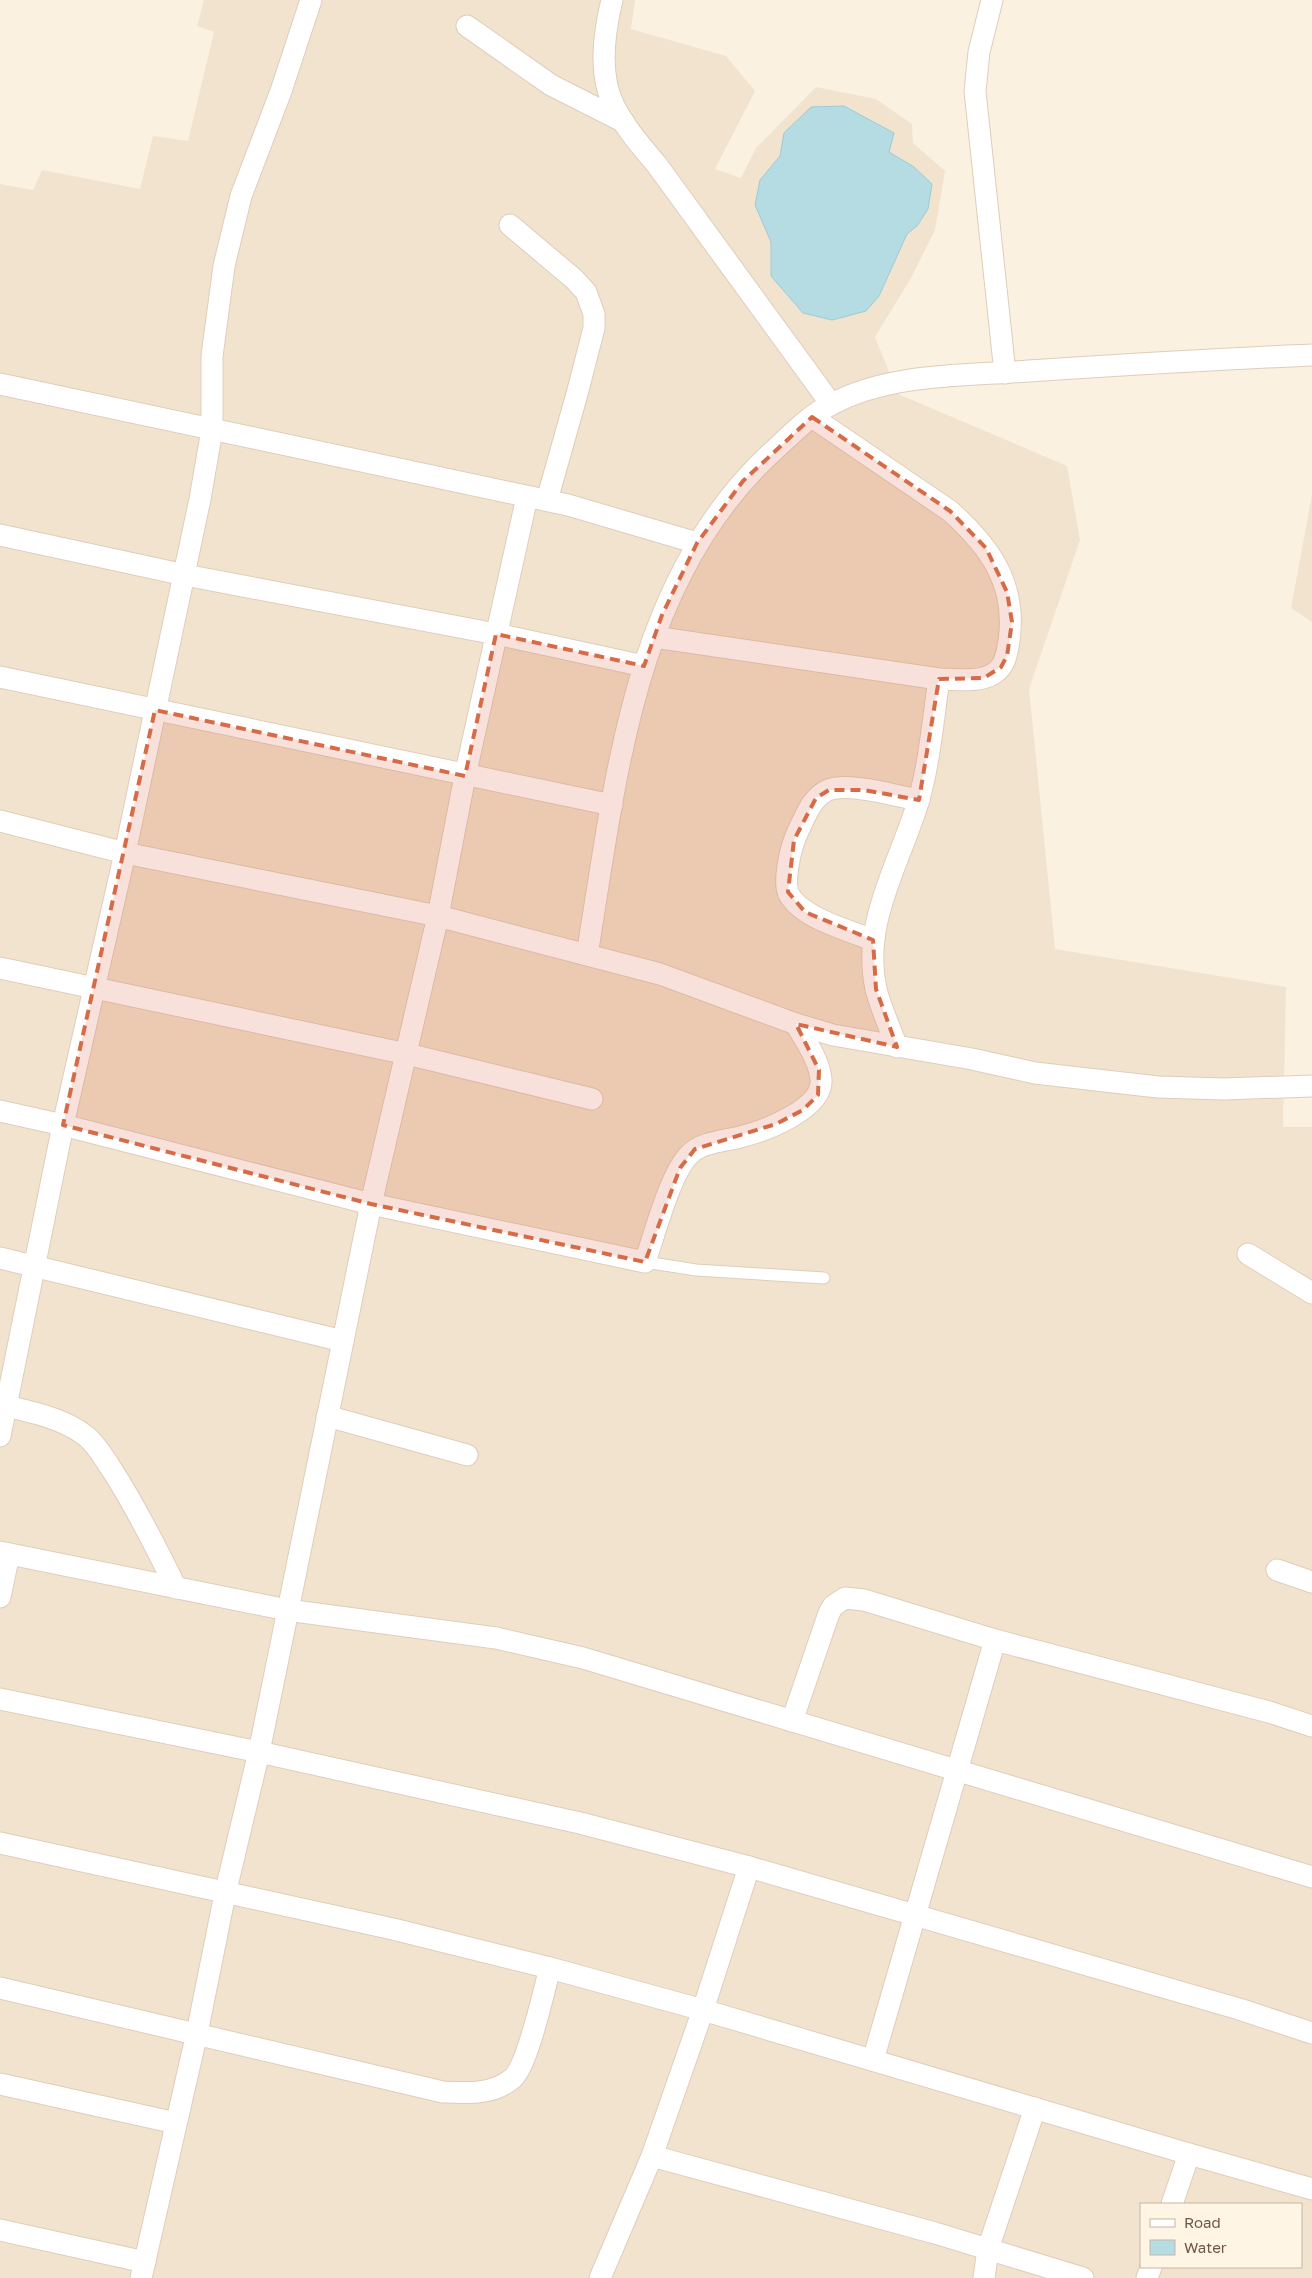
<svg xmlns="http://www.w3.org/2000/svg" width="1312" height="2278" viewBox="0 0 1312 2278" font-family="'Golos Text',sans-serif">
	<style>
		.residential { fill: #f2e3ce; fill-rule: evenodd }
		.water { fill: #b5dce3; stroke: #9ccbd5 }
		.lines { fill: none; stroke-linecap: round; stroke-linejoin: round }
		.lane-casing { stroke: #dfcdbc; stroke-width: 13 }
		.street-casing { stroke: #dfcdbc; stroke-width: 23 }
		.lane { stroke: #fff; stroke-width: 11 }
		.street { stroke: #fff; stroke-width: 21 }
		.marked { fill: #d76b47; fill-opacity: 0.2; stroke: #d76b47; stroke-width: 4; stroke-dasharray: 10 6; stroke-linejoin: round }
	</style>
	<rect width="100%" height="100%" fill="#fbf1e0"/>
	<g class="residential">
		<path d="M204,0H635L631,29L726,56L755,91L715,169L741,178L756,148L816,87L876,99L912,124L913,143L945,171L935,230L911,278L875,337L898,394L1067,466L1080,540L1029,689L1055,949L1286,987L1283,1127H1312V2278H0V184L33,190L42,170L140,189L153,136L188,141L214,32L197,26ZM1141,2204H1301V2267H1141Z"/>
		<polygon points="1312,495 1312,622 1291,608"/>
	</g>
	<polygon class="water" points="844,106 894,133 889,152 914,167 932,184 928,209 917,226 907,234 879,296 866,311 832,320 803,313 771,276 771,242 755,205 760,180 780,156 784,133 811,107"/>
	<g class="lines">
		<g class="lane-casing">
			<polyline id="lane" points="645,1262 696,1270 824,1278"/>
		</g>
		<g class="street-casing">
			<g id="street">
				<path d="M612,0C604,33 598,74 614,106C625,128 642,147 657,165L831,404"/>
				<polyline points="992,0 979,52 975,91 1005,373"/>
				<polyline points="467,26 551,85 624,122"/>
				<polyline points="510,225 574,279 586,292 594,314 594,328 577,394 547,500"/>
				<polyline points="0,384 568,505 697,543"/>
				<polyline points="0,535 185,575 496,634 644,666"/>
				<path d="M654,637L939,679C956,679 978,683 993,674C1005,667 1007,654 1009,641C1017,584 990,547 950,511L812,417"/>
				<polyline points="0,677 612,805"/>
				<polyline points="0,821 125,853 438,916 660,974 796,1024 833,1035 972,1059 1035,1073 1158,1087 1224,1089 1312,1086"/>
				<path d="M873,940C850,931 798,917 788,892C785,884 787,874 788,866C790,853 793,841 799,829C806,815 812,797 828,790C849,782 896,796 919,800"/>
				<path d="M587,955C616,779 633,581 771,453C790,436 809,415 832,404C890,373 964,376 1028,371C1123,365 1217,359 1312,355"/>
				<polyline points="0,968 407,1054 592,1099"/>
				<path d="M897,1047C890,1028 881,1009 876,989C861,922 901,861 919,799C930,760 933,719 939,679"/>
				<path d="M0,1111L63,1125L371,1204L645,1262C654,1236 671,1171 690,1154C702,1142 724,1141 740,1137C764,1131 824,1109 821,1079C819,1059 805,1041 796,1024"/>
				<polyline points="1248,1254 1312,1293"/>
				<polyline points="0,1258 343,1341"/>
				<path d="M0,1405C29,1411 63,1418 86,1436C97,1445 104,1458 112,1470C136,1507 156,1547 176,1588"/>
				<polyline points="327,1416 467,1455"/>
				<polyline points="0,1436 63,1125 125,853 200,499 212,430 212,356 224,266 241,196 281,91 311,0"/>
				<polyline points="0,1552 287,1610 496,1638 583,1658 1312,1877"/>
				<polyline points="1277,1570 1312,1582"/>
				<polyline points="0,1597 9,1554"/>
				<polyline points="0,1699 259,1752 580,1823 749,1867 1239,2009 1312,2033"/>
				<polyline points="792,1721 829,1613 833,1606 845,1598 864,1600 995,1640 1269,1712 1312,1726"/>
				<polyline points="0,1843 393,1929 550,1968 703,2010 1189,2154 1312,2189"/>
				<path d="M0,1988L443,2092C466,2093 494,2095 513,2078C528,2064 544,1990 550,1968"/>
				<polyline points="873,2060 995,1640"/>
				<polyline points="0,2084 176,2123"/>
				<polyline points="652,2156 935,2233 1083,2278"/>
				<polyline points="1172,2204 1189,2154"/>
				<polyline points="0,2230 145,2262"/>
				<polyline points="141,2278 197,2033 225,1894 259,1752 371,1204 438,916 465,776 527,497"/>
				<polyline points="600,2278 652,2156 703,2010 749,1867"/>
				<polyline points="984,2278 988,2249 1035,2108"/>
				<polyline points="1147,2278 1151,2267"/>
			</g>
		</g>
		<use href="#lane" class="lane"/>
		<use href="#street" class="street"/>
	</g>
	<path class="marked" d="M812,417L950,511L986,548L1007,592L1012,622L1007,656L1001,667L984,678L939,679L919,800L864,790H829L816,798L794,840L788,892L805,912L873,940L876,989L897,1047L796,1024L819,1070L818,1095L803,1110L776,1124L695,1149L680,1168L645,1262L371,1204L63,1125L155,710L465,776L496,634L644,666L662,615L697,543L743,481Z"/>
	<rect x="1140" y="2203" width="162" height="65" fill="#fff5e5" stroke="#c6b6a6"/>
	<rect x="1150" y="2219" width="25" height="8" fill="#ffffff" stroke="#c6b6a6"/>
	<text x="1184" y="2228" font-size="15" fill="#715748">Road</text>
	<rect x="1150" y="2240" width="25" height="15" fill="#b5dce3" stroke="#c6b6a6"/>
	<text x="1184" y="2253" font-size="15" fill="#715748">Water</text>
</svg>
